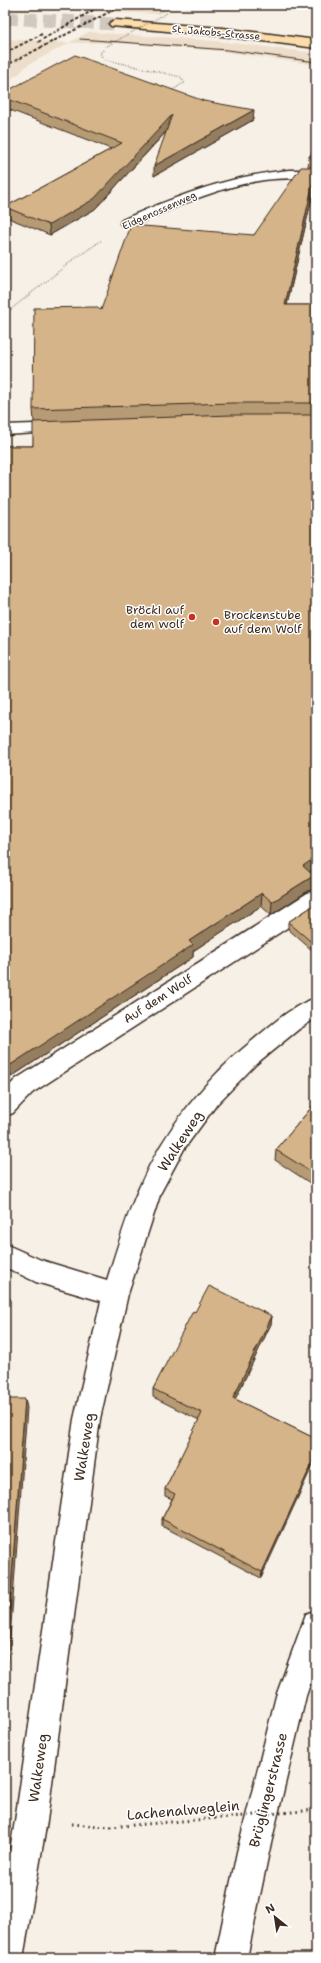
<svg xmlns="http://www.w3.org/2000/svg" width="321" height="1963" viewBox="0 0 321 1963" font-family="'Shantell Sans',sans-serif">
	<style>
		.built { fill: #ecdeca }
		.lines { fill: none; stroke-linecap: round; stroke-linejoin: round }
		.primary-tunnel { stroke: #d1c8bf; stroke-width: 13; stroke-dasharray: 13 6; stroke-linecap: butt }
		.street-casing { stroke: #3b2a1e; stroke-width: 3 }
		.secondary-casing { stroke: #3b2a1e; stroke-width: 3 }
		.primary-casing { stroke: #3b2a1e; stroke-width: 3 }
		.path-far1 { stroke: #3b2a1e; stroke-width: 1.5; stroke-dasharray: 0.5 2; stroke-linecap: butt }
		.path { stroke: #3b2a1e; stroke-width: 3; stroke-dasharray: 1.5 4; stroke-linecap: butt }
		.street { fill: #fff; fill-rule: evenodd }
		.secondary { fill: #fff; fill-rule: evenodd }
		.primary { fill: #fbddab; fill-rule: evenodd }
		.tram { stroke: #3b2a1e; stroke-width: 1 }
		.rail { stroke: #3b2a1e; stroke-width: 2; stroke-dasharray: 3.5 2; stroke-linecap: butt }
		.path-bridge-far1 { stroke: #3b2a1e; stroke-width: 1.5; stroke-dasharray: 0.5 2; stroke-linecap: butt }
		.path-bridge { stroke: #3b2a1e; stroke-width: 3; stroke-dasharray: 1.5 4; stroke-linecap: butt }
		.wall { fill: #b69b75; stroke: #3b2a1e }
		.shaded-wall { fill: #947e5f; stroke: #3b2a1e }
		.building { fill: #d4b488; stroke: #3b2a1e }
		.poi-dot { fill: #c8321e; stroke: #fff; stroke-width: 1.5 }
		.labels { text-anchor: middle; stroke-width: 3; stroke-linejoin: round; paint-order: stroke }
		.far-street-label { font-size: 10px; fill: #3b2a1e; stroke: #fff }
		.poi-label { font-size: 12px; fill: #3b2a1e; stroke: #fff; text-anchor: end }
		.street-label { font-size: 12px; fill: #3b2a1e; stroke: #fff }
		.near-street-label { font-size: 14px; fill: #3b2a1e; stroke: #fff }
	</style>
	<rect width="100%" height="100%" fill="#f6f0e7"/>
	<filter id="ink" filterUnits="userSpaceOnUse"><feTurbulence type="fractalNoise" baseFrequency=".025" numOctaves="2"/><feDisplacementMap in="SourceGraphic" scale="8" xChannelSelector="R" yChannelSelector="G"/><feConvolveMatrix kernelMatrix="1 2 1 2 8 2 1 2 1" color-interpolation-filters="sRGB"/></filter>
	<g filter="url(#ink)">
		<g class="built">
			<polygon points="5,5 177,5 159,14 5,7"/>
			<polygon points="89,32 216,41 316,53 316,65 219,51 119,43 69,43 26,66 20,73 5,83 5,39 69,43"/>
		</g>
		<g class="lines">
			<polyline class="primary-tunnel" points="5,18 115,24"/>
			<g class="street-casing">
				<g id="street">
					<path d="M289,170H316V178C299,178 281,178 264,180C218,187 175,207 132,226H122L120,223L122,220C177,196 229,176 289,170Z"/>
					<polygon points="63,423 69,425 71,428 69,431 5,435 5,425"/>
					<polygon points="316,890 316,909 32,1093 13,1113 5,1116 5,1090 16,1079 309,892"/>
					<path d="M316,998V1018L299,1029L256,1064L217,1104L184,1149L161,1192L128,1294L100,1419L47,1821L23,1958H5V1879L15,1821L74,1419L101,1301L36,1282L5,1267V1244L41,1260L107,1280C117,1249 126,1217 139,1188C164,1129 208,1076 258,1036C276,1021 294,1005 316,998Z"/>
				</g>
			</g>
			<g class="secondary-casing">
				<polygon id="secondary" points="316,1610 316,1666 306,1696 269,1852 247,1958 215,1958 237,1852 276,1696 306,1614"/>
			</g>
			<g class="primary-casing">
				<polygon id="primary" points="115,20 223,28 316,40 316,48 223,36 111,26 109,24 111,22"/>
			</g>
			<g class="path-far1">
				<polyline points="103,50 100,53 103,59 181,77 184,83 169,92"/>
				<polyline points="5,314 73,260 102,240"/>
			</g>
			<g class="path">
				<polyline points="5,1303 10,1298"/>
				<polyline points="72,1824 110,1827"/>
			</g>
			<use href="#street" class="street"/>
			<use href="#secondary" class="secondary"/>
			<use href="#primary" class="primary"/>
			<polyline class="tram" points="80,39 228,50 316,62"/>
			<g class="rail">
				<polyline points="38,42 102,5"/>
				<polyline points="5,53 42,34"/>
				<polyline points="5,66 123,5"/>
			</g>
			<polyline class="path-bridge-far1" points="105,47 167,13"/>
			<polyline class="path-bridge" points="110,1827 316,1810"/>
		</g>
		<g class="wall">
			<polygon points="5,92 253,120 154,176 166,132 95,209 50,235 6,217 5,207 111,149 5,108"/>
			<polygon points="316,147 316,180 287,305 316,305 316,865 315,868 310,872 314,889 308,891 271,915 261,906 193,951 193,957 11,1077 5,1070 5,446 33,446 34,422 33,409 101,310 254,235 308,167 309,157"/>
			<polygon points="316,904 316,951 314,952 288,929 288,922"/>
			<polygon points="316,1102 316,1187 275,1160 276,1150"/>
			<polygon points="195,1312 272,1316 271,1324 235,1399 316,1439 261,1578 162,1526 162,1519 172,1499 165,1496 165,1489 199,1420 153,1397 153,1389"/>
		</g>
		<g class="shaded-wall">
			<polygon points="254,110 253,120 154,176 154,166"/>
			<polygon points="172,115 172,125 95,209 50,235 49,225"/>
			<polygon points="316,170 316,180 284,318 285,305"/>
			<polygon points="316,854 316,865 315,868 301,878 303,866"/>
			<polygon points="315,877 314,889 308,891 271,915 272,902 310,878"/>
			<polygon points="262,893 261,906 193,951 193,957 11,1077 9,1066 189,941"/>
			<polygon points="316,944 316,951 314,952 315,945"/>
			<polygon points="272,1316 271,1324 232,1406 233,1398"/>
			<polygon points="25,1399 27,1408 5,1706 5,1670"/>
			<polygon points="316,1455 316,1458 261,1578 262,1572"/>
		</g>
		<g class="building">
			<polygon points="75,55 204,101 254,110 154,166 172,115 94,199 49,225 5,207 122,143 5,98 5,92"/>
			<polygon points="316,147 316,157 309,157"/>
			<polygon points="301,167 316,167 316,170 285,305 316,305 316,403 232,403 33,409 34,308 95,307 101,310 131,225 254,235"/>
			<polygon points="232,415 316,415 316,854 315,855 316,857 303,866 315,877 310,878 272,902 262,893 189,941 193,945 9,1066 5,1061 5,446 33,446 33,422"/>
			<polygon points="316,904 316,944 315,945 288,922"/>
			<polygon points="316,1102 316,1175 276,1150"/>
			<polygon points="209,1286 272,1316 233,1398 316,1439 316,1455 262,1572 162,1519 175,1494 165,1489 202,1413 153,1389 193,1311 195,1312"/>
			<polygon points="5,1399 25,1399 5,1670"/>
		</g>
	</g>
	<g class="poi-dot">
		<circle cx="192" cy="617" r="4"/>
		<circle cx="216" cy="622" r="4"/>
	</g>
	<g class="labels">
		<g class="far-street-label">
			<text transform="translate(216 32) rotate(5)" y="4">St. Jakobs-Strasse</text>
			<text transform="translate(159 210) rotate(-24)" y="4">Eidgenossenweg</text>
		</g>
		<g class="poi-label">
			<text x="184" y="614">Bröcki auf<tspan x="184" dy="14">dem wolf</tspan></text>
			<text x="224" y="619" text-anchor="start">Brockenstube<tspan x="224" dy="14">auf dem Wolf</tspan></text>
		</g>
		<g class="street-label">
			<text transform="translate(158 999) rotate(-33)" y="4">Auf dem Wolf</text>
		</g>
		<g class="near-street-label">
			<text transform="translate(180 1141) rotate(-57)" y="5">Walkeweg</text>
			<text transform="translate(84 1447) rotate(-81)" y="5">Walkeweg</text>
			<text transform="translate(38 1768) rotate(-82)" y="5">Walkeweg</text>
			<text transform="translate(268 1790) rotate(-76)" y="5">Brüglingerstrasse</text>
			<text transform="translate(183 1810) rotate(-5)" y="5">Lachenalweglein</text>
		</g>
	</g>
	<rect width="321" height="1963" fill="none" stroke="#fff" stroke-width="20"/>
	<rect x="10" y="10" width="301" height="1943" fill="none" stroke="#3b2a1e" stroke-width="1.5" filter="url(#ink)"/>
	<g transform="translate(275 1917) rotate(330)" stroke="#ffffff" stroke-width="3" paint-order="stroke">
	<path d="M0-3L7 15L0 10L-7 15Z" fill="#3b2a1e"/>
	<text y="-6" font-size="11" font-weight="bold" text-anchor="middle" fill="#3b2a1e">N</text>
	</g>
</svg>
